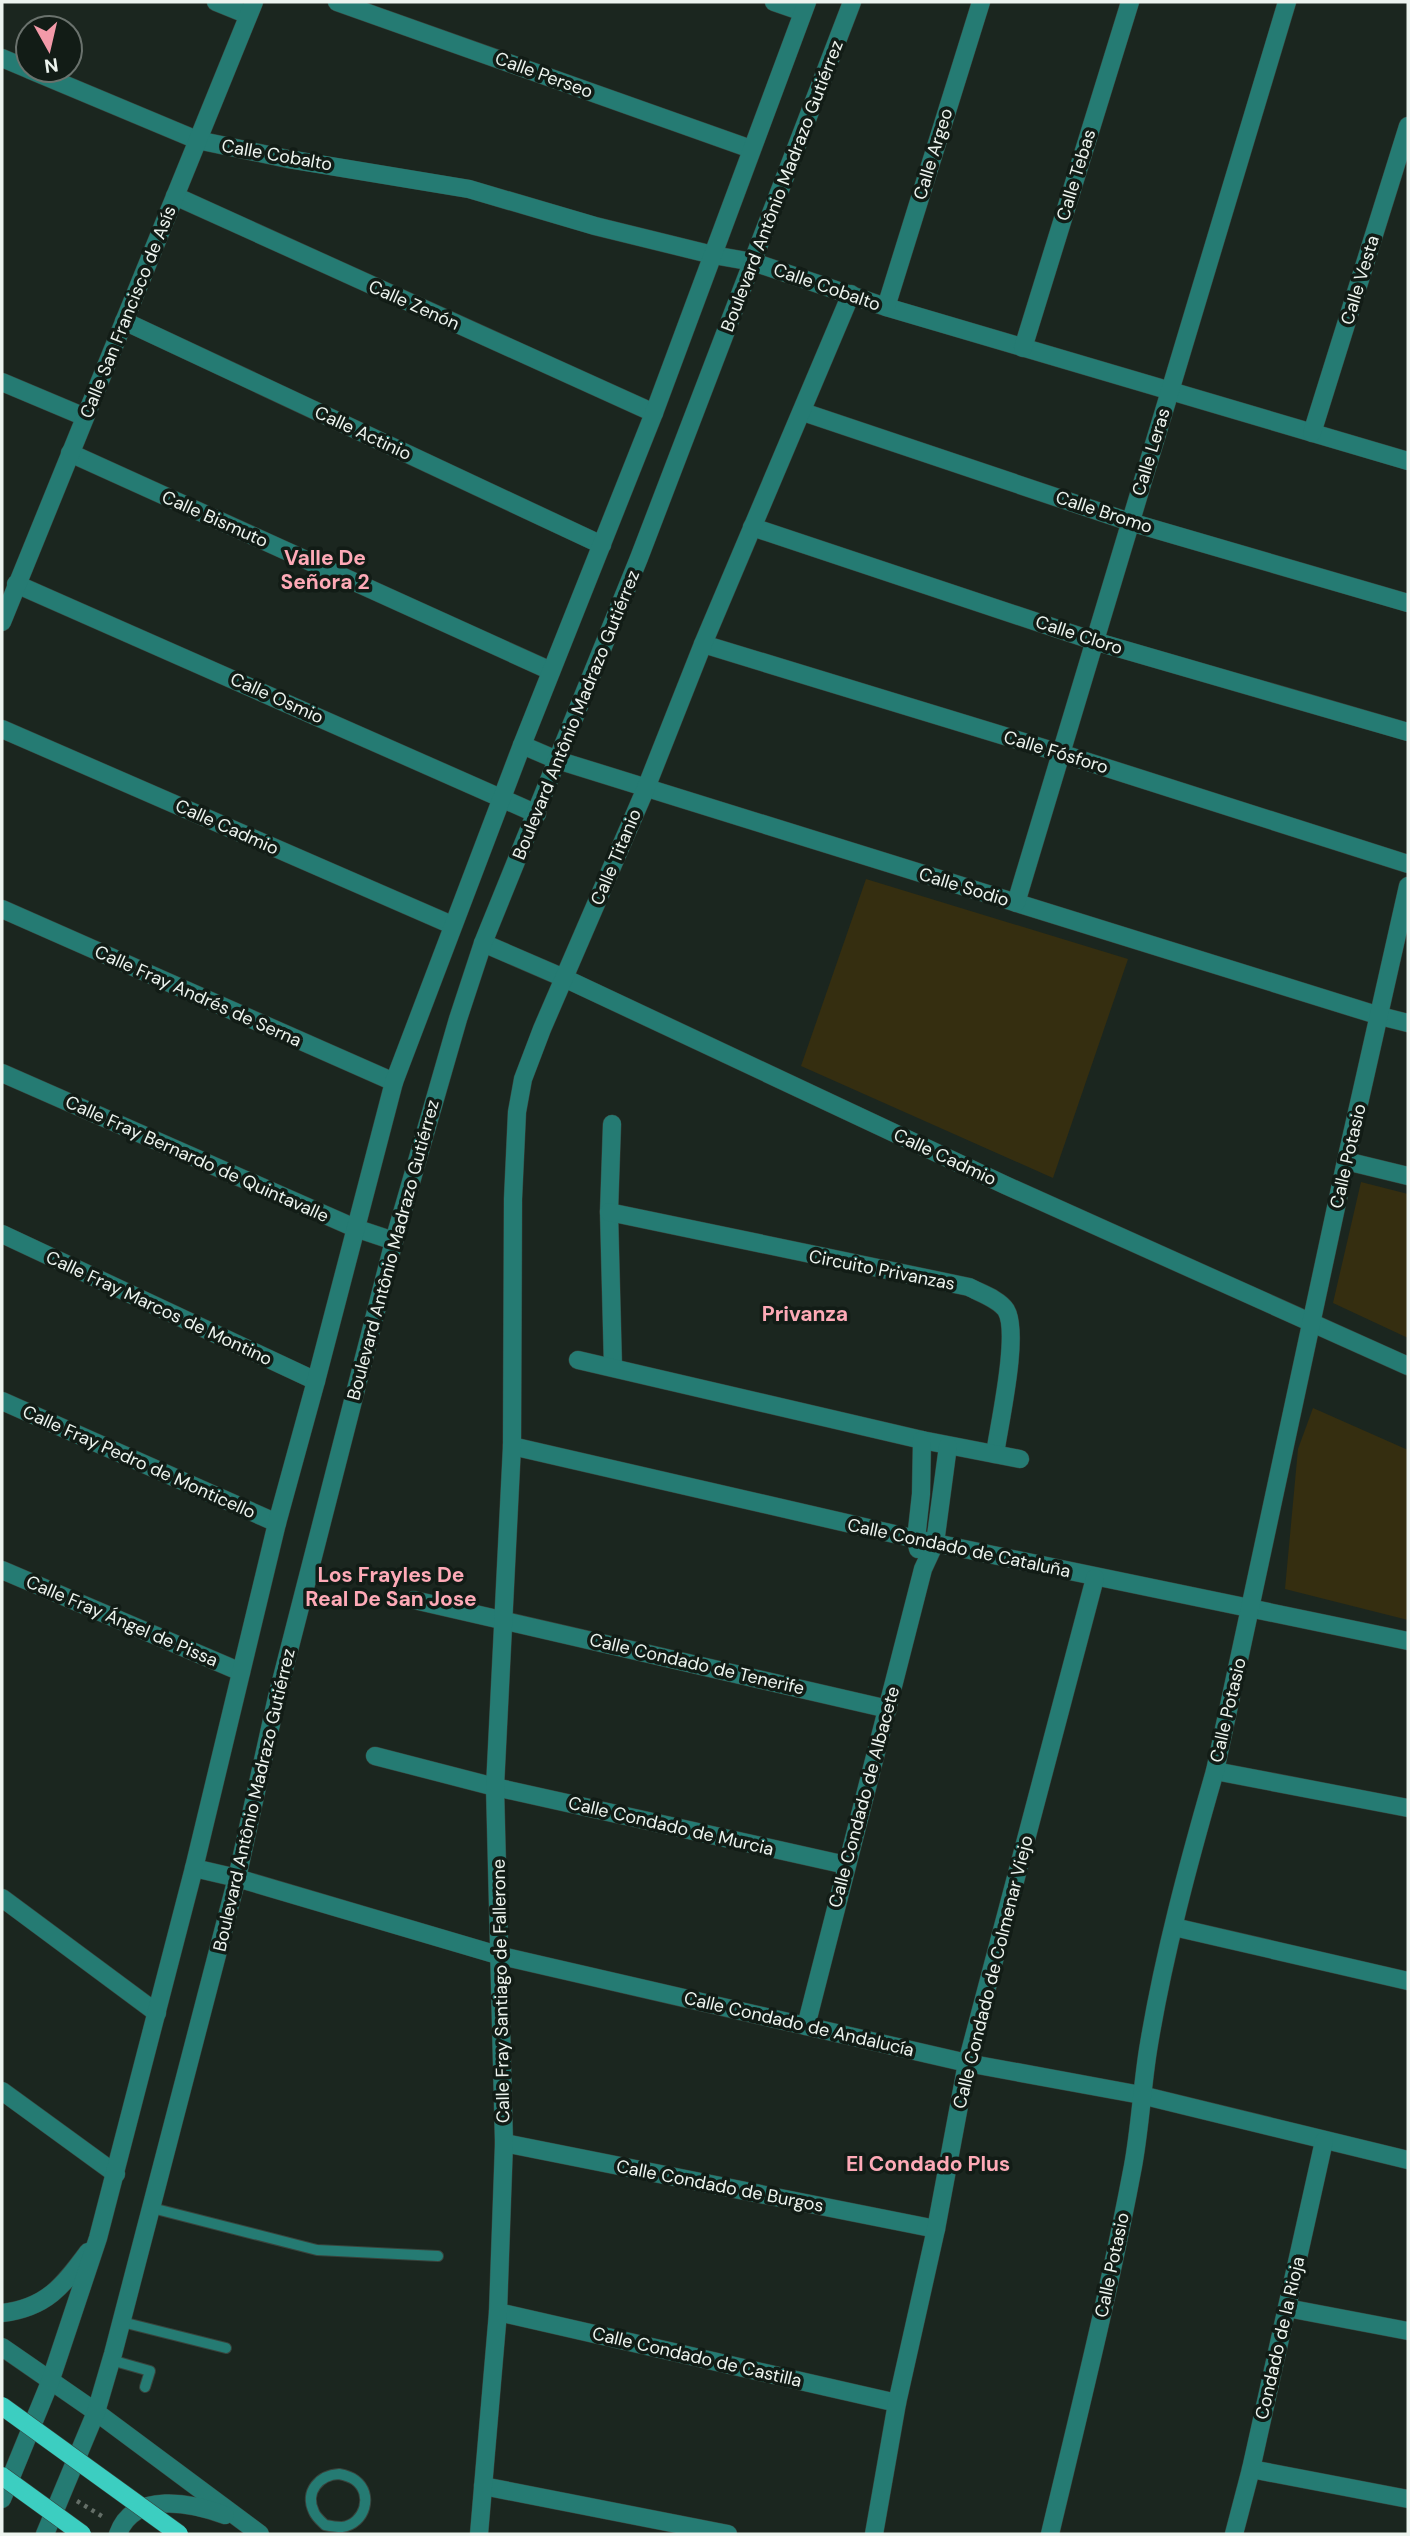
<svg xmlns="http://www.w3.org/2000/svg" width="1410" height="2536" viewBox="0 0 1410 2536" font-family="'DM Sans',sans-serif">
	<style>
		.green { fill: #352e10 }
		.lines { fill: none; stroke-linecap: round; stroke-linejoin: round }
		.service-casing { stroke: #38433c; stroke-width: 12 }
		.minor-casing { stroke: #38433c; stroke-width: 19 }
		.tertiary-casing { stroke: #38433c; stroke-width: 19 }
		.path { stroke: #646e67; stroke-width: 4.5; stroke-dasharray: 3.5 5; stroke-linecap: butt }
		.service { stroke: #257b73; stroke-width: 10 }
		.minor { stroke: #257b73; stroke-width: 18 }
		.tertiary { stroke: #257b73; stroke-width: 18 }
		.primary-bridge-casing { stroke: #38433c; stroke-width: 19; stroke-linecap: butt }
		.primary-bridge { stroke: #3ccec1; stroke-width: 18 }
		.labels { text-anchor: middle; stroke-width: 7; stroke-linejoin: round; paint-order: stroke }
		.street-label { font-size: 18px; fill: #edf4ef; stroke: #121c16 }
		.quarter-label { font-size: 21px; font-weight: bold; fill: #feaab7; stroke: #121c16 }
	</style>
	<rect width="100%" height="100%" fill="#1b261f"/>
	<g class="green">
		<polygon points="866,879 1128,959 1053,1178 801,1066"/>
		<polygon points="1361,1182 1408,1194 1408,1338 1333,1303"/>
		<polygon points="1313,1408 1408,1450 1408,1620 1285,1589 1298,1449"/>
	</g>
	<g class="lines">
		<g class="service-casing">
			<g id="service">
				<polyline points="152,2208 317,2250 438,2256"/>
				<polyline points="122,2322 226,2348"/>
				<polyline points="111,2360 150,2371 145,2387"/>
				<path d="M339,2474C344,2475 351,2477 355,2480C374,2494 365,2524 342,2527C337,2527 330,2526 325,2525C322,2522 316,2517 314,2512C304,2491 320,2475 339,2474Z"/>
			</g>
		</g>
		<g class="minor-casing">
			<g id="minor">
				<polyline points="216,2 248,15"/>
				<polyline points="337,2 751,149"/>
				<polyline points="774,2 803,12"/>
				<polyline points="2,58 28,69"/>
				<polyline points="30,70 197,140 288,159 469,189 595,226 713,255 753,262 886,307 1408,461"/>
				<polyline points="175,196 654,413"/>
				<polyline points="886,307 981,2"/>
				<polyline points="124,321 602,545"/>
				<polyline points="1023,348 1130,2"/>
				<polyline points="2,382 85,417"/>
				<polyline points="803,412 1130,522 1408,603"/>
				<polyline points="1312,433 1408,126"/>
				<polyline points="70,453 551,671"/>
				<polyline points="752,527 1094,641 1408,732"/>
				<polyline points="16,584 537,814"/>
				<polyline points="2,622 254,2"/>
				<polyline points="703,644 1060,753 1408,864"/>
				<polyline points="2,729 452,925"/>
				<polyline points="522,745 557,760 1380,1016 1408,1023"/>
				<polyline points="1016,903 1287,2"/>
				<polyline points="2,909 394,1082"/>
				<polyline points="483,943 564,978 1005,1185 1408,1366"/>
				<polyline points="2,1073 355,1228 394,1241"/>
				<polyline points="612,1124 609,1212 613,1367"/>
				<polyline points="1346,1161 1408,1176"/>
				<path d="M609,1212L969,1287C980,1293 999,1299 1006,1310C1020,1333 999,1425 995,1454"/>
				<polyline points="2,1234 316,1381"/>
				<polyline points="578,1360 922,1440 1020,1459"/>
				<polyline points="2,1401 277,1523"/>
				<polyline points="512,1446 916,1539 1408,1641"/>
				<polyline points="918,1549 916,1539 921,1494 922,1440"/>
				<polyline points="2,1570 241,1672"/>
				<polyline points="414,1600 888,1709"/>
				<polyline points="375,1756 495,1787 846,1865"/>
				<polyline points="1215,1771 1408,1808"/>
				<polyline points="194,1868 237,1878 501,1956 967,2063 1141,2095 1408,2160"/>
				<polyline points="2,1898 157,2013"/>
				<polyline points="1174,1927 1408,1981"/>
				<polyline points="806,2026 923,1569 935,1543 948,1446"/>
				<polyline points="2,2091 116,2174"/>
				<polyline points="504,2143 936,2229"/>
				<polyline points="1287,2308 1408,2331"/>
				<polyline points="498,2312 897,2403"/>
				<polyline points="1251,2469 1408,2499"/>
				<polyline points="483,2486 728,2534"/>
				<polyline points="479,2534 498,2312 504,2143 495,1787 512,1446 513,1199 517,1112 523,1079 542,1029 646,788 703,644 851,294"/>
				<polyline points="874,2534 897,2403 936,2229 967,2063 1095,1578"/>
				<path d="M1050,2534C1079,2412 1110,2289 1133,2166C1140,2128 1142,2088 1148,2050C1163,1957 1189,1861 1215,1771L1346,1161L1408,886"/>
				<polyline points="1234,2534 1251,2469 1324,2141"/>
			</g>
		</g>
		<g class="tertiary-casing">
			<g id="tertiary">
				<path d="M2,2313C46,2308 63,2286 88,2252"/>
				<polyline points="2,2347 96,2412 260,2534"/>
				<polyline points="2,2499 50,2382 98,2238 194,1868 277,1523 316,1381 394,1082 522,745 654,413 807,2"/>
				<polyline points="45,2534 96,2412 113,2354 237,1878 277,1697 394,1241 458,1019 483,943 639,558 852,2"/>
				<path d="M118,2534C134,2490 192,2503 225,2515"/>
			</g>
		</g>
		<polyline class="path" points="77,2501 105,2518"/>
		<use href="#service" class="service"/>
		<use href="#minor" class="minor"/>
		<use href="#tertiary" class="tertiary"/>
		<g class="primary-bridge-casing">
			<g id="primary-bridge">
				<polyline points="2,2406 179,2534"/>
				<polyline points="2,2476 82,2534"/>
			</g>
		</g>
		<use href="#primary-bridge" class="primary-bridge"/>
	</g>
	<g class="labels">
		<g class="street-label">
			<text transform="translate(544 75) rotate(20)" y="6">Calle Perseo</text>
			<text transform="translate(933 154) rotate(-73)" y="6">Calle Argeo</text>
			<text transform="translate(277 155) rotate(10)" y="6">Calle Cobalto</text>
			<text transform="translate(1076 175) rotate(-73)" y="6">Calle Tebas</text>
			<text transform="translate(782 186) rotate(-69)" y="6">Boulevard Antônio Madrazo Gutiérrez</text>
			<text transform="translate(1360 280) rotate(-73)" y="6">Calle Vesta</text>
			<text transform="translate(827 287) rotate(19)" y="6">Calle Cobalto</text>
			<text transform="translate(414 305) rotate(24)" y="6">Calle Zenón</text>
			<text transform="translate(128 312) rotate(-68)" y="6">Calle San Francisco de Asís</text>
			<text transform="translate(363 433) rotate(25)" y="6">Calle Actinio</text>
			<text transform="translate(1151 452) rotate(-73)" y="6">Calle Leras</text>
			<text transform="translate(1104 512) rotate(18)" y="6">Calle Bromo</text>
			<text transform="translate(215 519) rotate(24)" y="6">Calle Bismuto</text>
			<text transform="translate(1079 635) rotate(18)" y="6">Calle Cloro</text>
			<text transform="translate(277 698) rotate(24)" y="6">Calle Osmio</text>
			<text transform="translate(576 715) rotate(-68)" y="6">Boulevard Antônio Madrazo Gutiérrez</text>
			<text transform="translate(1056 752) rotate(17)" y="6">Calle Fósforo</text>
			<text transform="translate(227 827) rotate(24)" y="6">Calle Cadmio</text>
			<text transform="translate(616 857) rotate(-67)" y="6">Calle Titanio</text>
			<text transform="translate(964 887) rotate(17)" y="6">Calle Sodio</text>
			<text transform="translate(198 996) rotate(24)" y="6">Calle Fray Andrés de Serna</text>
			<text transform="translate(1348 1156) rotate(-77)" y="6">Calle Potasio</text>
			<text transform="translate(945 1157) rotate(25)" y="6">Calle Cadmio</text>
			<text transform="translate(197 1159) rotate(24)" y="6">Calle Fray Bernardo de Quintavalle</text>
			<text transform="translate(393 1250) rotate(-75)" y="6">Boulevard Antônio Madrazo Gutiérrez</text>
			<text transform="translate(882 1270) rotate(11)" y="6">Circuito Privanzas</text>
			<text transform="translate(159 1308) rotate(25)" y="6">Calle Fray Marcos de Montino</text>
			<text transform="translate(139 1462) rotate(24)" y="6">Calle Fray Pedro de Monticello</text>
			<text transform="translate(959 1548) rotate(12)" y="6">Calle Condado de Cataluña</text>
			<text transform="translate(122 1621) rotate(23)" y="6">Calle Fray Ángel de Pissa</text>
			<text transform="translate(697 1664) rotate(13)" y="6">Calle Condado de Tenerife</text>
			<text transform="translate(1228 1710) rotate(-77)" y="6">Calle Potasio</text>
			<text transform="translate(864 1797) rotate(-75)" y="6">Calle Condado de Albacete</text>
			<text transform="translate(254 1800) rotate(-77)" y="6">Boulevard Antônio Madrazo Gutiérrez</text>
			<text transform="translate(671 1826) rotate(13)" y="6">Calle Condado de Murcia</text>
			<text transform="translate(993 1972) rotate(-76)" y="6">Calle Condado de Colmenar Viejo</text>
			<text transform="translate(501 1991) rotate(-91)" y="6">Calle Fray Santiago de Fallerone</text>
			<text transform="translate(799 2024) rotate(13)" y="6">Calle Condado de Andalucía</text>
			<text transform="translate(720 2186) rotate(11)" y="6">Calle Condado de Burgos</text>
			<text transform="translate(1112 2265) rotate(-78)" y="6">Calle Potasio</text>
			<text transform="translate(1280 2338) rotate(-77)" y="6">Condado de la Rioja</text>
			<text transform="translate(697 2357) rotate(13)" y="6">Calle Condado de Castilla</text>
		</g>
		<g class="quarter-label">
			<text x="325" y="565">Valle De<tspan x="325" dy="24">Señora 2</tspan></text>
			<text x="805" y="1321">Privanza</text>
			<text x="391" y="1582">Los Frayles De<tspan x="391" dy="24">Real De San Jose</tspan></text>
			<text x="928" y="2171">El Condado Plus</text>
		</g>
	</g>
	<rect width="1410" height="2536" fill="none" stroke="#edf4ef" stroke-width="7"/>
	<g transform="translate(49 49) rotate(172)"><circle r="33" fill="#121c16" stroke="#6a726d" stroke-width="2"/>
	<path d="M0-5L12 26L0 18L-12 26Z" fill="#f39aa9"/>
	<text y="-10" font-size="19" font-weight="bold" text-anchor="middle" fill="#edf4ef">N</text>
	</g>
</svg>
